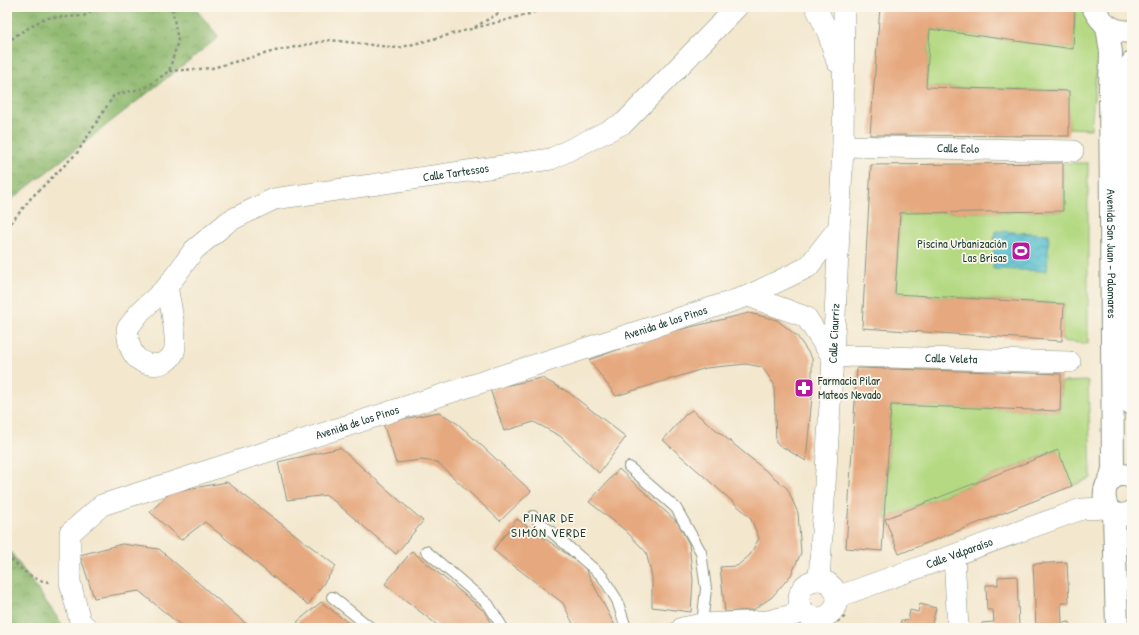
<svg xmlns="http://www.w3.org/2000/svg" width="1139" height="635" viewBox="0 0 1139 635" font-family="'Patrick Hand',sans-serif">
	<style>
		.forest { fill: url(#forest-crowns); stroke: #577b52 }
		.green { fill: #b4d982; stroke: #6a8b5b }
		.water { fill: url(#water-waves); stroke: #397d81 }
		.building { fill: #e6a97f }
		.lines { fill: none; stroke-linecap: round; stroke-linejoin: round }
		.lane-casing { stroke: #899281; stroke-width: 12 }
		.street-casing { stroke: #899281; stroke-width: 22 }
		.secondary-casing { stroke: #899281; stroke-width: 24 }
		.path { stroke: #899281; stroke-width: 2.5; stroke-dasharray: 3 3; stroke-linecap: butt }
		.lane { stroke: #fff; stroke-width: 10 }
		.street { stroke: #fff; stroke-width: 21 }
		.secondary { stroke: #fff; stroke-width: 22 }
		.labels { text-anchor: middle; stroke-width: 3.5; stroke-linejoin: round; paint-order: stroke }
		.street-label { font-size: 12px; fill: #1f3d34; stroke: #fbf7ec }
		.poi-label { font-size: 12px; fill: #1f3d34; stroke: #fbf7ec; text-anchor: end }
		.neighbourhood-label { font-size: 13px; letter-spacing: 1px; fill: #1f3d34; stroke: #fbf7ec }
	</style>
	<defs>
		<pattern id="forest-crowns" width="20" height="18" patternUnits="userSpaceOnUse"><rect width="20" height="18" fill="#8fb970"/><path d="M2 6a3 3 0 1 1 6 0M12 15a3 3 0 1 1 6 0" fill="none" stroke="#74985d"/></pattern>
		<pattern id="water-waves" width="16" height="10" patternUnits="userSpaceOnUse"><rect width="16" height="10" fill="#53bdce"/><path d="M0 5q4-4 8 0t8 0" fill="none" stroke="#449ba8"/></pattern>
	</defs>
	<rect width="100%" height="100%" fill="#fbf7ec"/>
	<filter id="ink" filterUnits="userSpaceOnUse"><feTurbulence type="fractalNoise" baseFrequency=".025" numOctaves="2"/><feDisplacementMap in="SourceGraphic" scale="8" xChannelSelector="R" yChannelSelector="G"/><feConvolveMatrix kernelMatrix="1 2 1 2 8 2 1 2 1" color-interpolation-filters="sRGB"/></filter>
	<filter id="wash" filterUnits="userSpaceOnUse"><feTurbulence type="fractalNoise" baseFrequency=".012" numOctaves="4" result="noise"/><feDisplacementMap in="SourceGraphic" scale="16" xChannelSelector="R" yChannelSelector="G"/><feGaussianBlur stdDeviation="0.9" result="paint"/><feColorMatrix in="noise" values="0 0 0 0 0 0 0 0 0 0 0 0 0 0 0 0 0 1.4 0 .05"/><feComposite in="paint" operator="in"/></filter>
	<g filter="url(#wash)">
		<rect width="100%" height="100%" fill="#f3e7ce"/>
		<g class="forest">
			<polygon points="7,7 194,7 219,37 7,203"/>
			<polygon points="7,547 65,628 7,628"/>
		</g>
		<g class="green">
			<polygon points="1075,7 1086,7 1100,35 1091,129 1069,128 1068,91 926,87 930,29 1073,49"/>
			<polygon points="1063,163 1088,163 1088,344 1062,341 1064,304 895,294 900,213 1063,211"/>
			<polygon points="1088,381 1091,478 1072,486 1057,450 885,519 891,405 1060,411 1061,382"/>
		</g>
		<polygon class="water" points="995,231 1049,234 1047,271 993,269"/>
		<g id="blocks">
			<g class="building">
				<polygon points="880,7 1075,7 1073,49 930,29 926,87 1069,91 1069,136 870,135"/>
				<polygon points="1063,163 1063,211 900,213 895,294 1064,304 1062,341 862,328 871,165"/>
				<polygon points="749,313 777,320 797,336 812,358 812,397 806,461 776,443 774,384 762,367 746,364 706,368 616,396 589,360 662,334"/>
				<polygon points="857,368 1061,374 1060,411 891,405 882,551 846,548"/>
				<polygon points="542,378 568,392 626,437 599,473 560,436 534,422 504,431 490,389"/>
				<polygon points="692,410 787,488 798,513 801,553 791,575 772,597 753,610 725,612 720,567 737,566 750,555 759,538 750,517 663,440 686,414"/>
				<polygon points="439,412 458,424 531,491 500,521 437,462 421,460 396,463 383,423"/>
				<polygon points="340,448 423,521 396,554 327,495 287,500 278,462"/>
				<polygon points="1058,450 1072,486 899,554 885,519"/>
				<polygon points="619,469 678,523 689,544 693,580 691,612 652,607 652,577 646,552 625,530 589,502"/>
				<polygon points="227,482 336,566 308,605 205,522 181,540 150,512 171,492"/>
				<polygon points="517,519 584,566 615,626 608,628 575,628 563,603 493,550"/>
				<polygon points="122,544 159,549 251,628 184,628 139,591 94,598 80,555"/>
				<polygon points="412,551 485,612 493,628 441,628 385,584"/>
				<polygon points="1067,562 1069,603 1061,603 1062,623 1070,622 1070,628 1036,628 1033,564"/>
				<polygon points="1017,576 1019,628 982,628 982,623 994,622 993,610 987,610 986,585 998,585 998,577"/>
				<polygon points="321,602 355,628 305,628 297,622"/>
				<polygon points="920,604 936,608 931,628 925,626 924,628 899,628 901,620 908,621 910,610 918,612"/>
			</g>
		</g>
	</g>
	<g filter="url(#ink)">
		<use href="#blocks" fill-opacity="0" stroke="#899281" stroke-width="1"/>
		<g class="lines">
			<g class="lane-casing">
				<g id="lane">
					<polyline points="629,467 676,508 701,552 706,589 702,624"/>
					<polyline points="533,516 602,576 617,600 626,628"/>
					<polyline points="426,551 488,604 503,628"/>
					<polyline points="332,597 371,628"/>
				</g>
			</g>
			<g class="street-casing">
				<g id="street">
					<polyline points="816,7 828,33 837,62"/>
					<path id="s1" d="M843,146L1073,151"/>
					<path id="s2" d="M167,287C170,302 178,340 174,352C167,368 145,368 135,356C129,348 128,339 127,329L140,312L167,287L194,250L229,221L274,199L551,159L624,123L737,7"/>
					<path id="s3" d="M748,296L806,317L833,358L851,356L1070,362"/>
					<polyline points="954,556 958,628"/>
					<path id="s4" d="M819,580L833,358L843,146L844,7"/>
					<circle cx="818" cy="599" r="19"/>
					<path id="s5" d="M837,597L1082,509L1108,508"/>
					<path id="s6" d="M87,628L80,621L70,582V533L102,505L748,296L808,267L839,227"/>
					<polyline points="682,628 702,624 768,621 805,612"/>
				</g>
			</g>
			<g class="secondary-casing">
				<g id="secondary">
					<path d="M1093,7C1101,23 1113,34 1132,31"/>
					<path id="s7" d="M1107,26L1111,52L1110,88L1113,469L1110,481"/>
					<polyline points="1132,63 1125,88 1132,404"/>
					<path d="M1132,477C1095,463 1096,529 1132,512"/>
					<polyline points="1114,513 1117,628"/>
				</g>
			</g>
			<g class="path">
				<polyline points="475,27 509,7"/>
				<polyline points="7,43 15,36 45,18 84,16 96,7"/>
				<polyline points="169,71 212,68 275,51 330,40 398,48 529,14 545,7"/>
				<polyline points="7,228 31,198 77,153 114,95 145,88 169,71 178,41 172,7"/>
				<path d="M7,555C20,568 31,581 51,582"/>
				<polyline points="827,628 846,616"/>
			</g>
			<use href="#lane" class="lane"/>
			<use href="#street" class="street"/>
			<use href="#secondary" class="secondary"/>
		</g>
	</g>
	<defs>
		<g id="stadium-square" transform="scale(1)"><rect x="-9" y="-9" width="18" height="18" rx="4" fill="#b5179e" stroke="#fbf7ec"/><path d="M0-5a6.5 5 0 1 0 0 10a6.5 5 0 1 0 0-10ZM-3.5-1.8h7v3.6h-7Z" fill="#fff"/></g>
		<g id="pharmacy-square" transform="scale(1)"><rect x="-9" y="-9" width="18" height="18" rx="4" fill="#b5179e" stroke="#fbf7ec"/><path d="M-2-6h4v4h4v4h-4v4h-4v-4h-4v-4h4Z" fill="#fff"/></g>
	</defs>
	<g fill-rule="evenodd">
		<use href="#stadium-square" x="1021" y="251"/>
		<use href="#pharmacy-square" x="804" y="388"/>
	</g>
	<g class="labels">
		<g class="street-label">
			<text dy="4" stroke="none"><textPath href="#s1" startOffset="115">Calle Eolo</textPath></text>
			<text dy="4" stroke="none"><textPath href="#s2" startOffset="524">Calle Tartessos</textPath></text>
			<text dy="4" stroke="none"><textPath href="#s7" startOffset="228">Avenida San Juan - Palomares</textPath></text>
			<text dy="4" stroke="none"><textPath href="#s6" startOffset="734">Avenida de los Pinos</textPath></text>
			<text dy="4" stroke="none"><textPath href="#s4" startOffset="247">Calle Ciaurriz</textPath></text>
			<text dy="4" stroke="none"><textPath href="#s3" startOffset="229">Calle Veleta</textPath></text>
			<text dy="4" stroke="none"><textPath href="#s6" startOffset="410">Avenida de los Pinos</textPath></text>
			<text dy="4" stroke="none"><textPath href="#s5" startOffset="130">Calle Valparaíso</textPath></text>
		</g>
		<g class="poi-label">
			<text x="1007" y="248">Piscina Urbanización<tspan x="1007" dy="14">Las Brisas</tspan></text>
			<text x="818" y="385" text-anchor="start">Farmacia Pilar<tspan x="818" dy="14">Mateos Nevado</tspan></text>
		</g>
		<g class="neighbourhood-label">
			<text x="549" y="522">PINAR DE<tspan x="549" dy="15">SIMÓN VERDE</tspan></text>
		</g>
	</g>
	<rect width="1139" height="635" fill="none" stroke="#fbf7ec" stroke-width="24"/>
</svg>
